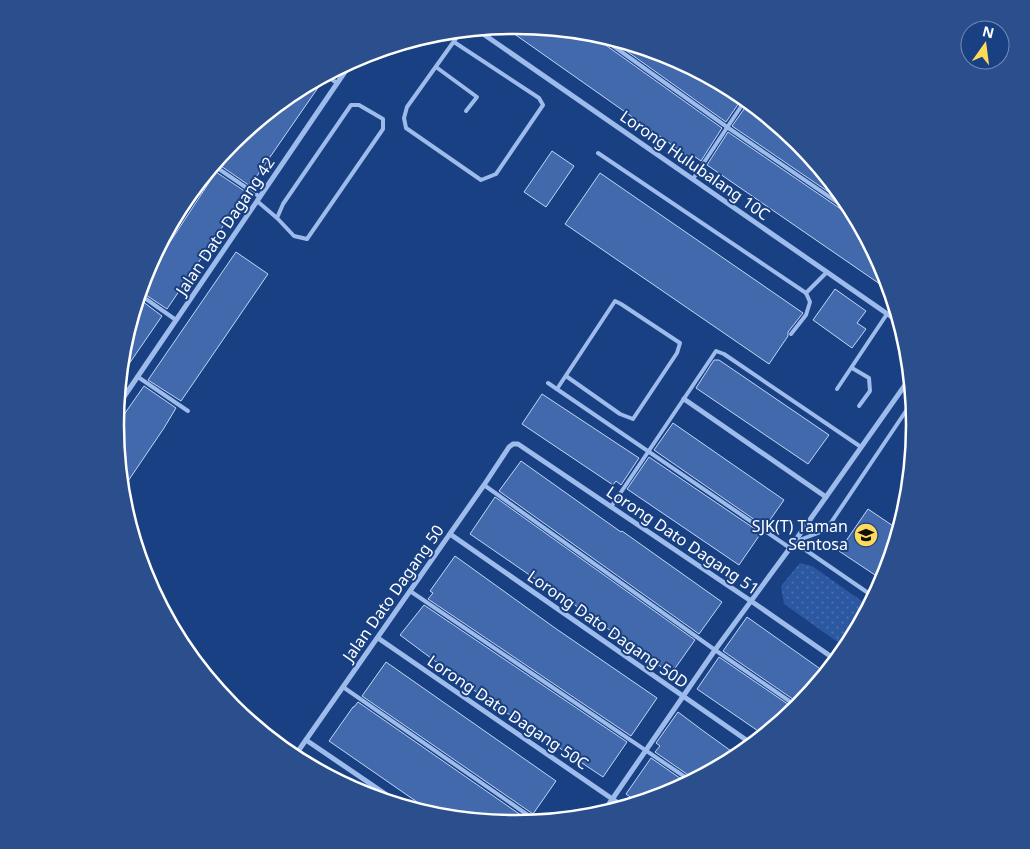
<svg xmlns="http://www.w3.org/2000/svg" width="1030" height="849" viewBox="0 0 1030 849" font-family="'Noto Sans',sans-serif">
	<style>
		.park { fill: url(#park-dots) }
		.building { fill: #4269ac; stroke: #c2d7f8 }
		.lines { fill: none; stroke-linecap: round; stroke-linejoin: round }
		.lane { stroke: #9dbbeb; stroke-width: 4 }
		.street { stroke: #9dbbeb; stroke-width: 5 }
		.labels { text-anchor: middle; stroke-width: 4; stroke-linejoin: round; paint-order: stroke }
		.street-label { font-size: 16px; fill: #fff; stroke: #194082 }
		.poi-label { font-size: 16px; fill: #fff; stroke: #194082; text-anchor: end }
		.rim { fill: none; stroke: #fff; stroke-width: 2.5 }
	</style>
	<defs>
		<pattern id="park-dots" width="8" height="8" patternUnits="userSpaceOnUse" patternTransform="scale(1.25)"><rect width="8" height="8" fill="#2c58a1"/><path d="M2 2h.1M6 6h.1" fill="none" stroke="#4c71af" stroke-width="1.8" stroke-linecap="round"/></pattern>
	</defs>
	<rect width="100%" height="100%" fill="#194082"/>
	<polygon class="park" points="800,563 812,566 869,606 846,648 784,604 781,586"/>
	<g class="building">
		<polygon points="515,25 591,33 593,36 722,128 701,161 694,156 692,159 503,26"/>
		<polygon points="607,37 668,56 737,92 743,97 726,122"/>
		<polygon points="322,77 324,79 250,186 221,166 232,148 232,144 235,140 293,92"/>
		<polygon points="749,102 798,142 849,206 732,126"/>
		<polygon points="728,132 851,216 855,216 884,272 890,291 707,165"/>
		<polygon points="552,151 574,166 546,207 524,192"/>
		<polygon points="216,172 246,192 167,309 140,291 145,275 149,274"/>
		<polygon points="600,173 803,313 788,332 788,336 769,364 565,224"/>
		<polygon points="236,252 268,274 181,401 148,380"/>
		<polygon points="835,289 866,311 857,323 866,329 852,348 813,320"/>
		<polygon points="138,298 162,316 120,377 123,346"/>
		<polygon points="714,360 719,360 829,435 808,464 696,388"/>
		<polygon points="144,386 176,408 164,428 122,490 116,426"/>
		<polygon points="542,394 639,458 621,485 616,481 613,485 522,424"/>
		<polygon points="673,423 784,500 765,527 654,450"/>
		<polygon points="649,457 761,533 739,565 627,489"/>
		<polygon points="521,461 621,532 622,531 722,602 699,634 499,491"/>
		<polygon points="495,497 695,640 671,674 561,595 560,596 470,534"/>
		<polygon points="868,509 899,530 886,572 881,579 839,551"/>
		<polygon points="455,556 555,628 657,698 631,736 428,599 433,593 430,591"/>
		<polygon points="424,605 627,742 603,777 486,699 400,635"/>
		<polygon points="747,617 826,673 800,704 723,651"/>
		<polygon points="719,657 795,709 764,735 697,689"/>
		<polygon points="386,662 556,781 533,814 362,696"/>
		<polygon points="358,702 528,820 526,823 514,824 439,817 420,803 420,804 329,741 353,707 354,707"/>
		<polygon points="678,712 702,730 738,756 694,779 655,752 660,746 656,743"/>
		<polygon points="651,758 687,783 668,794 638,803 626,794"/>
	</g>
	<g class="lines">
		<g class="lane">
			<polyline points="595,33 727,127 853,213"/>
			<polyline points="454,42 539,98 543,105 496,174 481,180 406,128 404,118 407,107 462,30"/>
			<polyline points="436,67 477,97 466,111"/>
			<polyline points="325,75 337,83"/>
			<polygon points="351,105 359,105 383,119 383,129 307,239 294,236 277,218 283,204"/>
			<polyline points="598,153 806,293 827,272"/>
			<polyline points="216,167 260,197"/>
			<polyline points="693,179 746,99"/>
			<polyline points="257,201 277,218"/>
			<polyline points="146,272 229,146"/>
			<polyline points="139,294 176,320"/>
			<polyline points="791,334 806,315 810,302 806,293"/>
			<polyline points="852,368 869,378 870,391 859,406"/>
			<polyline points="138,377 188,411"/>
			<polyline points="548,383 790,548"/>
			<polyline points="557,389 615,301 621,304 680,343 677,353 633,419 620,414 566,376"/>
			<polyline points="837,389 887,314"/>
			<polyline points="484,485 715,650 798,707"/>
			<polyline points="611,507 716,351 724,354 861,447"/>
			<polyline points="794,542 826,530 912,402"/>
			<polyline points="794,542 874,597"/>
			<polyline points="410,591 691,781"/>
			<polyline points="343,687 538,822"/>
		</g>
		<g class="street">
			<polyline points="476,29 899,322"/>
			<polyline points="684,399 826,497"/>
			<polyline points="117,407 353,60"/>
			<polyline points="450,534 752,744"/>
			<polyline points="378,638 624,807"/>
			<polyline points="306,740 403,806"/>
			<polyline points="294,757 484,485 509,447 513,444 518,444 751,601 836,660"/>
			<polyline points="602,814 715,650 790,548 910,378"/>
		</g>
	</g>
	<defs>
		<g id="school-disc" transform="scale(1.25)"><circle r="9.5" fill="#feda58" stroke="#194082"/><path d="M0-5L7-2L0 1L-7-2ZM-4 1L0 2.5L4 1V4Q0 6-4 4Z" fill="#111"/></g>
	</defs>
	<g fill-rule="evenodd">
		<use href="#school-disc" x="866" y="535"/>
	</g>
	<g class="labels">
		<g class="street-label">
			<text transform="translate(695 165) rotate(35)" y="6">Lorong Hulubalang 10C</text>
			<text transform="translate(225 226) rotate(-56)" y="6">Jalan Dato Dagang 42</text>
			<text transform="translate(683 540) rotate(34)" y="6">Lorong Dato Dagang 51</text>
			<text transform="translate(393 593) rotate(-55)" y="6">Jalan Dato Dagang 50</text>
			<text transform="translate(608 629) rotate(35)" y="6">Lorong Dato Dagang 50D</text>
			<text transform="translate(508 712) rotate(34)" y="6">Lorong Dato Dagang 50C</text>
		</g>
		<g class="poi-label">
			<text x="848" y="532">SJK(T) Taman<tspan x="848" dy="18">Sentosa</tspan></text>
		</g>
	</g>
	<path d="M0 0H1030V849H0ZM514 34H516A390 390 0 0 1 906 424V425A390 390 0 0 1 516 815H514A390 390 0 0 1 124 425V424A390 390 0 0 1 514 34Z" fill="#2b4f8c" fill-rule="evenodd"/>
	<path class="rim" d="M514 34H516A390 390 0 0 1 906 424V425A390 390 0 0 1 516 815H514A390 390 0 0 1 124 425V424A390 390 0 0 1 514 34Z"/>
	<g transform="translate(985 45) rotate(14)"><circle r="24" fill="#194082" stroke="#758cb4"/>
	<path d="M0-4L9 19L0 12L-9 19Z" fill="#feda58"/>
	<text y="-8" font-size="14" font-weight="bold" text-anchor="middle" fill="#ffffff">N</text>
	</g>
</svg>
